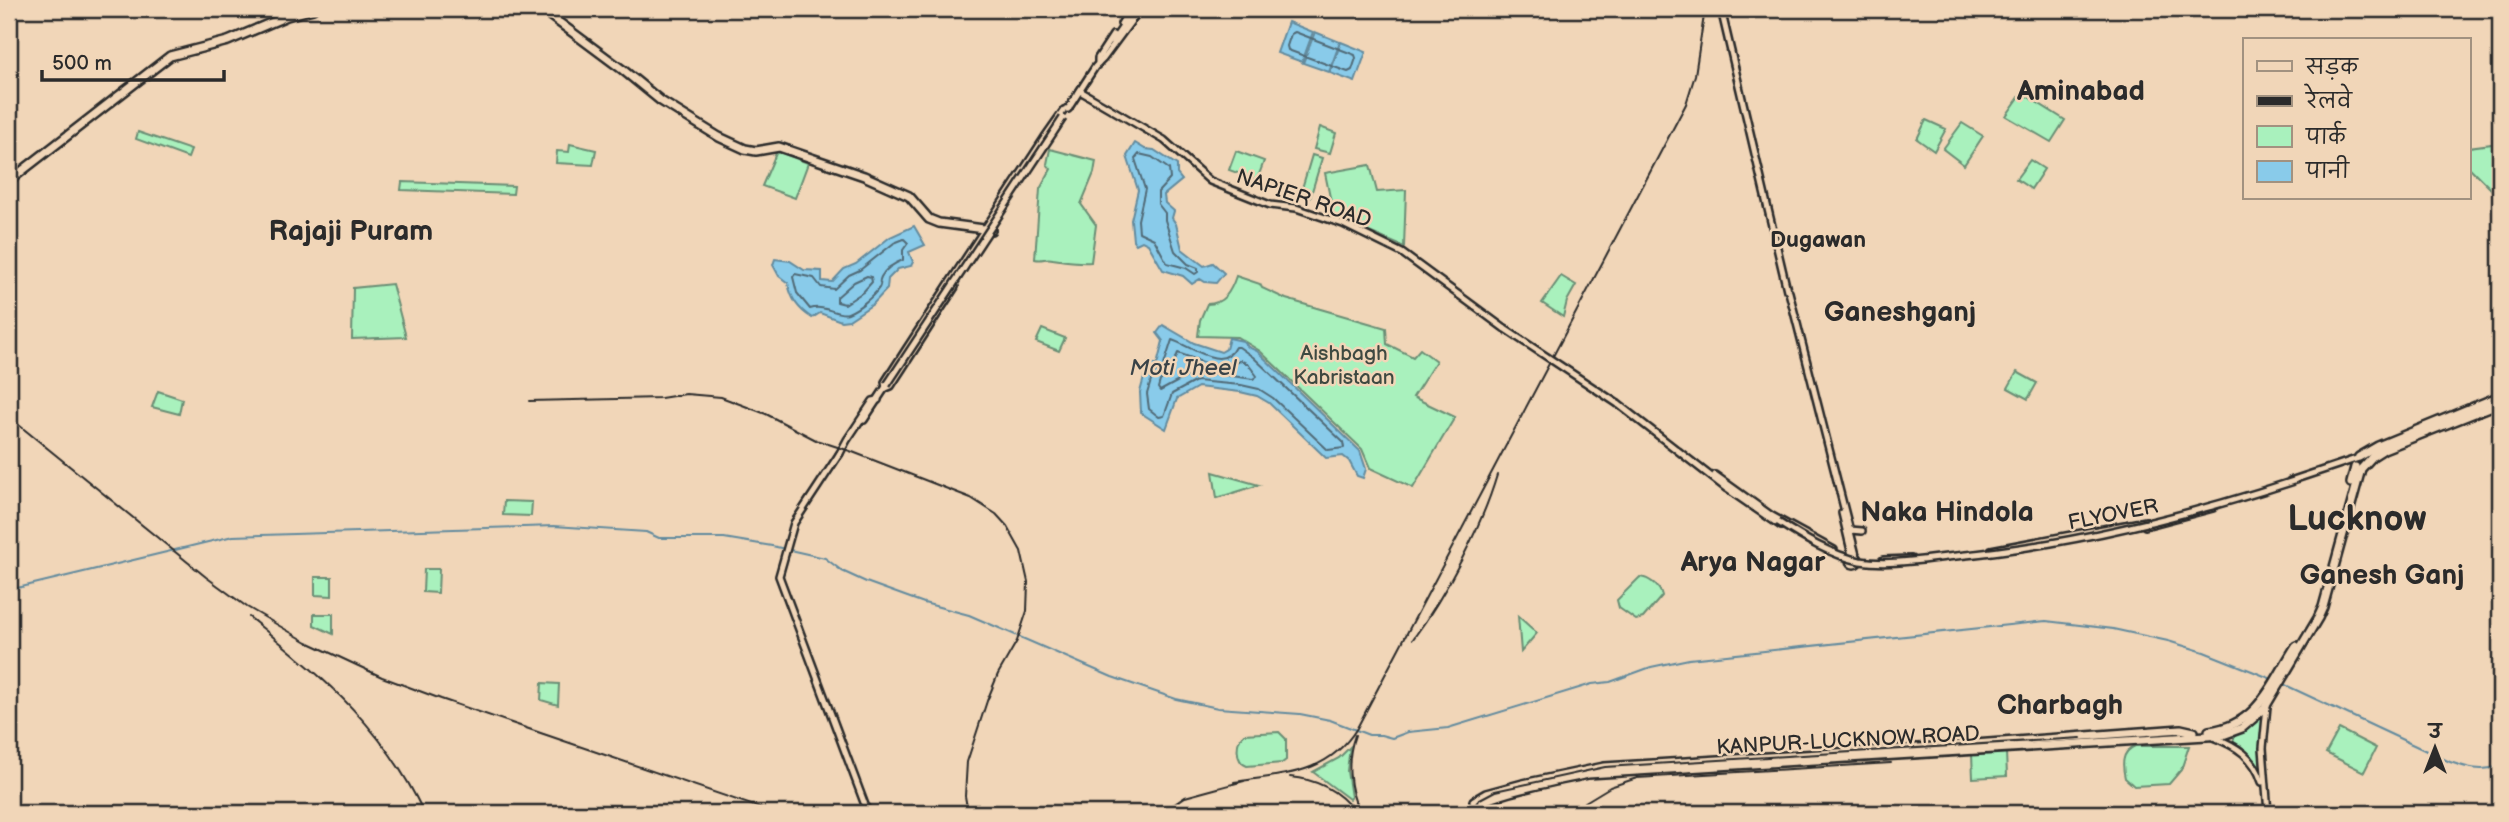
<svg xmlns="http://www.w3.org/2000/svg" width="2509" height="822" viewBox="0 0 2509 822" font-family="'Balsamiq Sans','Playpen Sans Deva',sans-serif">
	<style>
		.green { fill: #a9f1bd; stroke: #6a8e74; stroke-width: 2 }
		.water { fill: #89cbea; stroke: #638b9e; stroke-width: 2 }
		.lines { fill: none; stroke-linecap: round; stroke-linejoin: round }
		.shore { stroke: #516b77; stroke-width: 2 }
		.stream { stroke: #638b9e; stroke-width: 2 }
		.secondary-casing { stroke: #2b2b2b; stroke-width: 10 }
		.primary-casing { stroke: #2b2b2b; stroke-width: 12 }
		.secondary { stroke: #f1d6b8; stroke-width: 5 }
		.primary { stroke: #f1d6b8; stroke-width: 7 }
		.rail { stroke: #2b2b2b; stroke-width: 2 }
		.secondary-bridge-casing { stroke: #2b2b2b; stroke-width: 10; stroke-linecap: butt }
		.secondary-bridge { stroke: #f1d6b8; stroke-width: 5 }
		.labels { text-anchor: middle; stroke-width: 5; stroke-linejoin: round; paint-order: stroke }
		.street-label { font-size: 21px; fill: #2b2b2b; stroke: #f1d6b8 }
		.park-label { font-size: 21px; fill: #3e4941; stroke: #f1d6b8 }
		.neighbourhood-label { font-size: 23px; font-weight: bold; fill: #2b2b2b; stroke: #f1d6b8 }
		.water-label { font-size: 23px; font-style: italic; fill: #394348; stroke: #f1d6b8 }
		.district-label { font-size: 28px; font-weight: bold; fill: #2b2b2b; stroke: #f1d6b8 }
		.town-label { font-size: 35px; font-weight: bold; fill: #2b2b2b; stroke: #f1d6b8 }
	</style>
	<rect width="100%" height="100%" fill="#f1d6b8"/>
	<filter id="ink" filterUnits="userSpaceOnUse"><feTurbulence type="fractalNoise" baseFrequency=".0143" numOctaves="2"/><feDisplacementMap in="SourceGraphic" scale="14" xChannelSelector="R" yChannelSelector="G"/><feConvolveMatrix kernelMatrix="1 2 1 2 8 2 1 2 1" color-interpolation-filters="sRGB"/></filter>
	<g filter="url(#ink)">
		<g class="green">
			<polygon points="2022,93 2065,120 2051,142 2006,116"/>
			<polygon points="1926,120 1946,129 1934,151 1917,139"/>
			<polygon points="1962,123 1983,136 1964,165 1943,149"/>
			<polygon points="1320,127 1336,133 1330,153 1314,149"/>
			<polygon points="138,132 191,150 188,158 136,139"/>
			<polygon points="2500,143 2500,183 2493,191 2469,167 2469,147"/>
			<polygon points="570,144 596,150 593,165 556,163 557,151 569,152"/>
			<path d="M1050,149L1096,161L1094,173L1081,204L1096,225L1091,262C1077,263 1066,261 1053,259C1045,257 1043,261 1035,259L1040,189L1051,169L1047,164Z"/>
			<polygon points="777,151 808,163 795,198 762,186"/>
			<polygon points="1236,151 1264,161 1257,180 1229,170"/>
			<polygon points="1312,155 1322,158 1310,198 1300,195"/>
			<polygon points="2030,160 2044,169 2031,189 2016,179"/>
			<polygon points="1370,165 1377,192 1406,190 1404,247 1334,217 1325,173"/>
			<polygon points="402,182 514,186 513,194 401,190"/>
			<path d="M1236,276L1260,284L1262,288L1286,299L1386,328L1387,344L1413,357L1420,349L1436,361L1413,397L1455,417L1413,488L1370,468L1362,449L1260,351L1237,337L1198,336L1200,320L1207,304C1224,304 1231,291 1236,276Z"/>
			<polygon points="1561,276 1576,285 1567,301 1563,317 1542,303"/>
			<polygon points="392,284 406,337 352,339 353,288"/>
			<polygon points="1042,329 1065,338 1059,351 1036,342"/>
			<polygon points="2017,372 2037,383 2028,399 2008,388"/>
			<polygon points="158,391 182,399 179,414 152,407"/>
			<polygon points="1213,472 1259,485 1217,498"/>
			<polygon points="504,501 532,502 531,516 503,515"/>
			<polygon points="424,569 439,569 438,593 423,592"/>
			<polygon points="315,577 332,577 332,596 315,595"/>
			<path d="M1640,577C1649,578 1660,586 1662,596L1643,618L1636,620L1619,608L1617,600Z"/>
			<polygon points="314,614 333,614 333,634 314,625"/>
			<polygon points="1518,616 1537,633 1521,652"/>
			<polygon points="542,683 559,684 558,705 541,700"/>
			<path d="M2263,713H2265L2261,738V770C2254,758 2245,747 2233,742L2235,735L2248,727Z"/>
			<polygon points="2339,729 2376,748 2364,772 2326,753"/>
			<path d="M1279,732L1286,739V760L1282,763L1247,766C1235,762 1235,741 1244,734Z"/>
			<path d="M2135,746H2189L2181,770L2169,784L2134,786L2125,778C2122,765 2121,752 2135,746Z"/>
			<polygon points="1350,747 1347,771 1351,797 1349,799 1313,772 1339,758"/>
			<polygon points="2006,752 2007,776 1973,778 1972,754"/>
		</g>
		<g class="water">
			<polygon points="1288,22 1313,32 1302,62 1277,53"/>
			<polygon points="1315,32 1340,42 1329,72 1303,63"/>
			<polygon points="1341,42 1366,52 1355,82 1330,73"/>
			<polygon points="1135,143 1145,149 1154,150 1177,165 1177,174 1182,180 1164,195 1165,203 1174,211 1172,218 1176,224 1182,249 1204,266 1213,263 1224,273 1216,283 1205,282 1200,279 1192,284 1183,276 1163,270 1148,244 1142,241 1136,244 1133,240 1131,220 1138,190 1127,156"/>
			<path d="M914,226L925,245L909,252L913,262L911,266L898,269L888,279L887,289L873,304L849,320L841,321L820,313L812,318C798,309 791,299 788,283L779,276L773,265L775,259L790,261L804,270L822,271V281L832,282L844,269L856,264L890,237Z"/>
			<polygon points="1163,325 1194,343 1221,352 1226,349 1229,338 1243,341 1248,347 1257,351 1360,451 1366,469 1363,478 1357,476 1349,461 1343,456 1326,458 1269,403 1257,396 1240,392 1198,387 1177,399 1166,429 1141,413 1140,392 1148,363 1157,365 1163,341 1157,333"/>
		</g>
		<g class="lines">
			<g class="shore">
				<polygon points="1295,32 1355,55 1356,58 1352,70 1348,72 1288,50 1287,46 1291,34"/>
				<polygon points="1139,154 1152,157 1169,169 1170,179 1158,192 1158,204 1165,213 1165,220 1175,251 1188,264 1198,268 1198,272 1195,274 1186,268 1167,263 1154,239 1139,232 1138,220 1145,189 1135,159"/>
				<path d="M904,239L908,243L903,250V260C895,263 885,269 881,277C877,286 883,279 879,288C873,297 858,309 848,313C838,317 826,304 810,309L797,293L793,277L795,274L814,278L821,287L834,289L849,275L860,270L894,243Z"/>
				<polygon points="867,276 871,277 872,282 863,292 845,304 837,302 837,297 854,282"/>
				<path d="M1172,340C1189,345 1223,373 1235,347H1239L1253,357L1343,442L1344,448L1328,450L1273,398L1259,389L1241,385L1196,381L1172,394L1164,416L1159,417L1149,409L1147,394L1153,374L1163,368Z"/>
				<polygon points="1178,353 1219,368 1240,360 1248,364 1257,376 1253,379 1197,371 1160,391 1158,388 1160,381 1170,372"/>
			</g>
			<g class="stream">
				<polyline points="9,590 233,536 554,526 646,532 659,538 724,538 772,546 825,558 842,571 866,582 924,603 969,615 1112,677 1176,699 1218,708 1300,714 1330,720 1369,735 1381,735 1392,738 1408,732 1448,728 1592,684 1610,682 1651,667 1689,659 2046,621 2113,629 2168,641 2204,652 2272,679"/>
				<path d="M2281,683L2450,762C2468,768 2481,772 2500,766"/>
			</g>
			<g class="secondary-casing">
				<g id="secondary">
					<polyline points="1721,9 1787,290 1789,292 1856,555"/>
					<polyline points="1121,24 1130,9"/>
					<polyline points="1113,41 1135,9"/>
					<polyline points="1098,64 1098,58 1113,35"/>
					<polyline points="1080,91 1164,140 1210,181 1270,205 1296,208 1343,224 1402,253 1505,329"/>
					<polyline points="1068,109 1095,67 1103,59 1140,9"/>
					<polyline points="886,388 885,382 905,351 1045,137 1064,110 1069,108"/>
					<polyline points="886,388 891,386 955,287"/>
					<polyline points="1618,404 1727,489 1781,526"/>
					<polyline points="864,420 887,385"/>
					<polyline points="840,453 794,523 779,576 868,813"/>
					<polyline points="839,455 847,440 873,401 878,400"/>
					<polyline points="1715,475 1772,516 1834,550"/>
					<polyline points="2290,481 2356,459"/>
					<polyline points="1842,513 1852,555"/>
					<polyline points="2145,526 2213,508"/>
					<polyline points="1850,530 1862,531"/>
					<polyline points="1991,550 2146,521"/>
					<circle cx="1854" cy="560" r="5"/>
					<polyline points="1883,560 1911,559"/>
					<polyline points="2267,706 2263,748 2268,813"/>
					<path d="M2213,737C2237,746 2254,757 2262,782"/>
				</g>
			</g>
			<g class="primary-casing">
				<g id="primary">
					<polyline points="541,9 623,70 661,101 719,137 745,149 756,151 779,147 864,176 909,196 929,219 939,223 991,230"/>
					<polyline points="9,181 170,56 228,41 287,16 313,9"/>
					<polyline points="2359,457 2378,446 2500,396"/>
					<polyline points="2351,483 2355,467"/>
					<path d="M2209,731C2259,725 2272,683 2296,646"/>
					<polyline points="1474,801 1486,794 1523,784 1604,767 1934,747 2181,729 2194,732"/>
					<path d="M1466,813C1479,794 1563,780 1588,774L2223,735L2242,728L2264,709L2318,618L2323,607L2361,469L2373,456L2384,449L2500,403"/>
				</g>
			</g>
			<use href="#secondary" class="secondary"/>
			<use href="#primary" class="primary"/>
			<g class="rail">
				<polyline points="529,401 661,398 686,394 721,397 766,414 816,440 850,451 971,498 996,514 1007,526 1021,551 1028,582 1027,611 1017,641 998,674 987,701 967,762 965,796 968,813"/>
				<polyline points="9,417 206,577 247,607 307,642 382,677 441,699 775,813"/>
				<path d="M249,617C323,678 382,724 424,813"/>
				<path d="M1413,639C1445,596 1482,526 1497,475"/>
				<path d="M1355,735C1346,760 1348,789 1360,813"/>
				<path d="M1290,777C1316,779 1339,791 1355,812"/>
				<path d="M1234,782C1284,774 1328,775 1357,728L1686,104L1695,75L1705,9"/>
				<polyline points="1161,813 1185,797 1244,781"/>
				<polyline points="1468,813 1480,799 1495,791 1605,767 2081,738"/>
				<polyline points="1567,813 1610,787 1637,778 1891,763"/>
			</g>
			<g class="secondary-bridge-casing">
				<g id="secondary-bridge">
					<polyline points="1505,329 1618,404"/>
					<polyline points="887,385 1063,118"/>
					<path d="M1778,522C1803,538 1831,555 1860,561C1890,566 1925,559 1956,556C2071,545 2184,517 2294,481"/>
				</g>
			</g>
			<use href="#secondary-bridge" class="secondary-bridge"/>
		</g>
	</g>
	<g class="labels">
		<g class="street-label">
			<text transform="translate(1304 198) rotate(19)" y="7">NAPIER ROAD</text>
			<text transform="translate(2113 514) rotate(-11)" y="7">FLYOVER</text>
			<text transform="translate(1848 740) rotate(-3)" y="7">KANPUR-LUCKNOW ROAD</text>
		</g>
		<g class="park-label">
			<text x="1344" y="360">Aishbagh<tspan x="1344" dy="24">Kabristaan</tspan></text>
		</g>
		<g class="neighbourhood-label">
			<text x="1818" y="247">Dugawan</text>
		</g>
		<g class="water-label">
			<text x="1183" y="375">Moti Jheel</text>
		</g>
		<g class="district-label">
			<text x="2081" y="100">Aminabad</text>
			<text x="351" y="240">Rajaji Puram</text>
			<text x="1900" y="321">Ganeshganj</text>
			<text x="1947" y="521">Naka Hindola</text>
			<text x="1753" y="571">Arya Nagar</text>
			<text x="2382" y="584">Ganesh Ganj</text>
			<text x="2060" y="714">Charbagh</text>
		</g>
		<g class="town-label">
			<text x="2357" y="530">Lucknow</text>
		</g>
	</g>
	<rect width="2509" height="822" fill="none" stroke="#f1d6b8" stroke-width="35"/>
	<rect x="18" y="18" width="2474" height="787" fill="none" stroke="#2b2b2b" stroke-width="2.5" filter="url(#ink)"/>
	<rect x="2243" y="38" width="228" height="161" fill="#f1d6b8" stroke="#a29280" stroke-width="2"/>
	<rect x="2257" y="61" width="35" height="10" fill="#f1d6b8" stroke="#a29280" stroke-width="2"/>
	<text x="2306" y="74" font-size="21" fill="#2b2b2b">सड़क</text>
	<rect x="2257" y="96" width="35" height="10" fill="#2b2b2b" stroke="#a29280" stroke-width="2"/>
	<text x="2306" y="108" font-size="21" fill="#2b2b2b">रेलवे</text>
	<rect x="2257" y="126" width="35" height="21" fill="#a9f1bd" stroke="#a29280" stroke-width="2"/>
	<text x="2306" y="144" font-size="21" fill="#2b2b2b">पार्क</text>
	<rect x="2257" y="161" width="35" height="21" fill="#89cbea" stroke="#a29280" stroke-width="2"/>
	<text x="2306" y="178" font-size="21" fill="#2b2b2b">पानी</text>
	<g transform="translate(2435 748)" stroke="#f1d6b8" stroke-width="5" paint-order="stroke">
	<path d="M0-5L12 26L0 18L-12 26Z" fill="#2b2b2b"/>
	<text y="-10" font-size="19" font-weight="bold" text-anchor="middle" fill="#2b2b2b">उ</text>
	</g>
	<path d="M42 70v10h182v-10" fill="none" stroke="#2b2b2b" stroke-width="3.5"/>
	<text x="52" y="70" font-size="21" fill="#2b2b2b" stroke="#f1d6b8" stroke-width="5" paint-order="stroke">500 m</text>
</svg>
